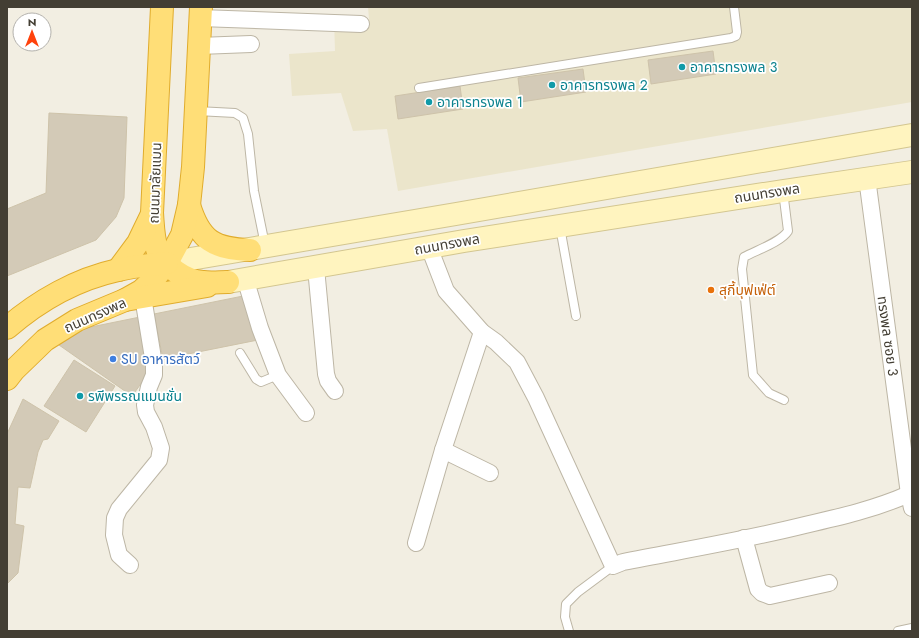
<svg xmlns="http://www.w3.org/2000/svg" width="919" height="638" viewBox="0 0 919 638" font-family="Jost,'Noto Sans Thai',sans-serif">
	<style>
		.education { fill: #ebe5cb }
		.building { fill: #d3cab7; stroke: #cec3aa }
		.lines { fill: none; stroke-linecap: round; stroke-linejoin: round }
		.service-casing { stroke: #bdb6a5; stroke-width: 10 }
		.minor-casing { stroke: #bdb6a5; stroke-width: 18 }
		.secondary-casing { stroke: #d3c690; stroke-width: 24 }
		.trunk-casing { stroke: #e0ac2d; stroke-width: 24 }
		.service { stroke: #fff; stroke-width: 8 }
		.minor { stroke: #fff; stroke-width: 16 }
		.secondary { stroke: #fff4bf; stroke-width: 22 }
		.trunk { stroke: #ffde77; stroke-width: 22 }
		.culture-dot { fill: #0f9aa8; stroke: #fff; stroke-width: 1.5 }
		.food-dot { fill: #e8710a; stroke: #fff; stroke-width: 1.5 }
		.shop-dot { fill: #3f7fe0; stroke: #fff; stroke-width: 1.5 }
		.labels { text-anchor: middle; stroke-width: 3.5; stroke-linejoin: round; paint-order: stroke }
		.culture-label { font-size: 14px; fill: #0d838f; stroke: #fff; text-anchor: start }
		.street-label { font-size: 14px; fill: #433e33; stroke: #fff }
		.food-label { font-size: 14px; fill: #c56008; stroke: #fff; text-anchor: start }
		.shop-label { font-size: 14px; fill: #366cbe; stroke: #fff; text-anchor: start }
	</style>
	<rect width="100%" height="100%" fill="#f2eee2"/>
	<polygon class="education" points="368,7 912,7 912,102 398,191 387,129 353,131 341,93 292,96 289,54 335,51 334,19 369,19"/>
	<g class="building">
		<polygon points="713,51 716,74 651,84 648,60"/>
		<polygon points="583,69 586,92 521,102 518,78"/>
		<polygon points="460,86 463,109 398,119 395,96"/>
		<polygon points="49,113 127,117 124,198 116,217 96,240 7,276 7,209 46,193"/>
		<polygon points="248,295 258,340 163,359 154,314"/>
		<polygon points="140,317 148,374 132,396 59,345 86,328"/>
		<polygon points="74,360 115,386 86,432 44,406"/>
		<polygon points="23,399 59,421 48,439 43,440 38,452 30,488 18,487 15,524 24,526 18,573 7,584 7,434"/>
	</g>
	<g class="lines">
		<g class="service-casing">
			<g id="service">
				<polyline points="419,88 731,38 736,36 737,32 734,7"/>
				<polyline points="197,111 235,113 243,118 248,134 254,191 265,245"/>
				<path d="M783,191L788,231C781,242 757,250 744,257L742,269L753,375L769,393L784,400"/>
				<polyline points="560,227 576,316"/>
				<polyline points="240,353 256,379 261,382 278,375"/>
				<polyline points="569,631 565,617 566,604 578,592 613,566"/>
				<polyline points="898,631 912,628"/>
			</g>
		</g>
		<g class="minor-casing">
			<g id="minor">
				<polyline points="200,18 361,24"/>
				<polyline points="199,46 251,44"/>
				<polyline points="867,178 909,494 912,508"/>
				<path d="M429,247L446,291L482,332L496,342L517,362L536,398L613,566L623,562C684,550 745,540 805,525C840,517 875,509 909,494"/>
				<polyline points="316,268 326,374 328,381 335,391"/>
				<polyline points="245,278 260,328 278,375 306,413"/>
				<polyline points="443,450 490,473"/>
				<polyline points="744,538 758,589 762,593 770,596 829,583"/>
				<polyline points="416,543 443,450 482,332"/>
				<polyline points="130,565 119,555 114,535 115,518 119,509 159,460 161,448 154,427 146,412 145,405 149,387 154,375 154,364 143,297"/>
			</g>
		</g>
		<g class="secondary-casing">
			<g id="secondary">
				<polyline points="167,263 456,214 912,135"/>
				<polyline points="228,282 464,241 783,191 912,172"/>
			</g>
		</g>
		<g class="trunk-casing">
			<g id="trunk">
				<path d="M162,7L152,213C153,225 153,238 157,249C164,266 185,281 203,282C211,283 220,282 228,282"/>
				<path d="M189,205C200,241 214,249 250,250"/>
				<polyline points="118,270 138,243 152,214"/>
				<polyline points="125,300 141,291 153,280 167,263 182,235 189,205 193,167 201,7"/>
				<path d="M7,328C38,301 77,279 118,270C134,266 151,265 167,263"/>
				<polyline points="7,379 14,370 45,340 77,320 125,300 207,286"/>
			</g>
		</g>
		<use href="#service" class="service"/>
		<use href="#minor" class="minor"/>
		<use href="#secondary" class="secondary"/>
		<use href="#trunk" class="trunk"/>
	</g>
	<g class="culture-dot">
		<circle cx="682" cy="67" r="4"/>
		<circle cx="552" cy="85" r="4"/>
		<circle cx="429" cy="102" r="4"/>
		<circle cx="80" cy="396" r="4"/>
	</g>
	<circle class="food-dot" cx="711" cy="290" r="4"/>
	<circle class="shop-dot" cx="113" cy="359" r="4"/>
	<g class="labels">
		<g class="culture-label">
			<text x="690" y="72">อาคารทรงพล 3</text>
			<text x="560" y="90">อาคารทรงพล 2</text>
			<text x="437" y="107">อาคารทรงพล 1</text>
			<text x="88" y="401">รพีพรรณแมนชั่น</text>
		</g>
		<g class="street-label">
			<text transform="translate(155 183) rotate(-88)" y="5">ถนนมาลัยแมน</text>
			<text transform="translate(767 193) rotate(-9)" y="5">ถนนทรงพล</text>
			<text transform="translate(447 244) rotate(-10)" y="5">ถนนทรงพล</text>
			<text transform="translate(95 315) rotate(-24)" y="5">ถนนทรงพล</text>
			<text transform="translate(888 336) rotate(82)" y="5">ทรงพล ซอย 3</text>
		</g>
		<g class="food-label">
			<text x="719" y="295">สุกี้บุฟเฟ่ต์</text>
		</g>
		<g class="shop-label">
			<text x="121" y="364">SU อาหารสัตว์</text>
		</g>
	</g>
	<rect width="919" height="638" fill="none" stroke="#433e33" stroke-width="16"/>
	<g transform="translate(32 32)"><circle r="19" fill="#ffffff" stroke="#b4b2ad"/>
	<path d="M0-3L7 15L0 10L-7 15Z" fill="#ff420c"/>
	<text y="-6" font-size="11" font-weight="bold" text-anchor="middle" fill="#433e33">N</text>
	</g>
</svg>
